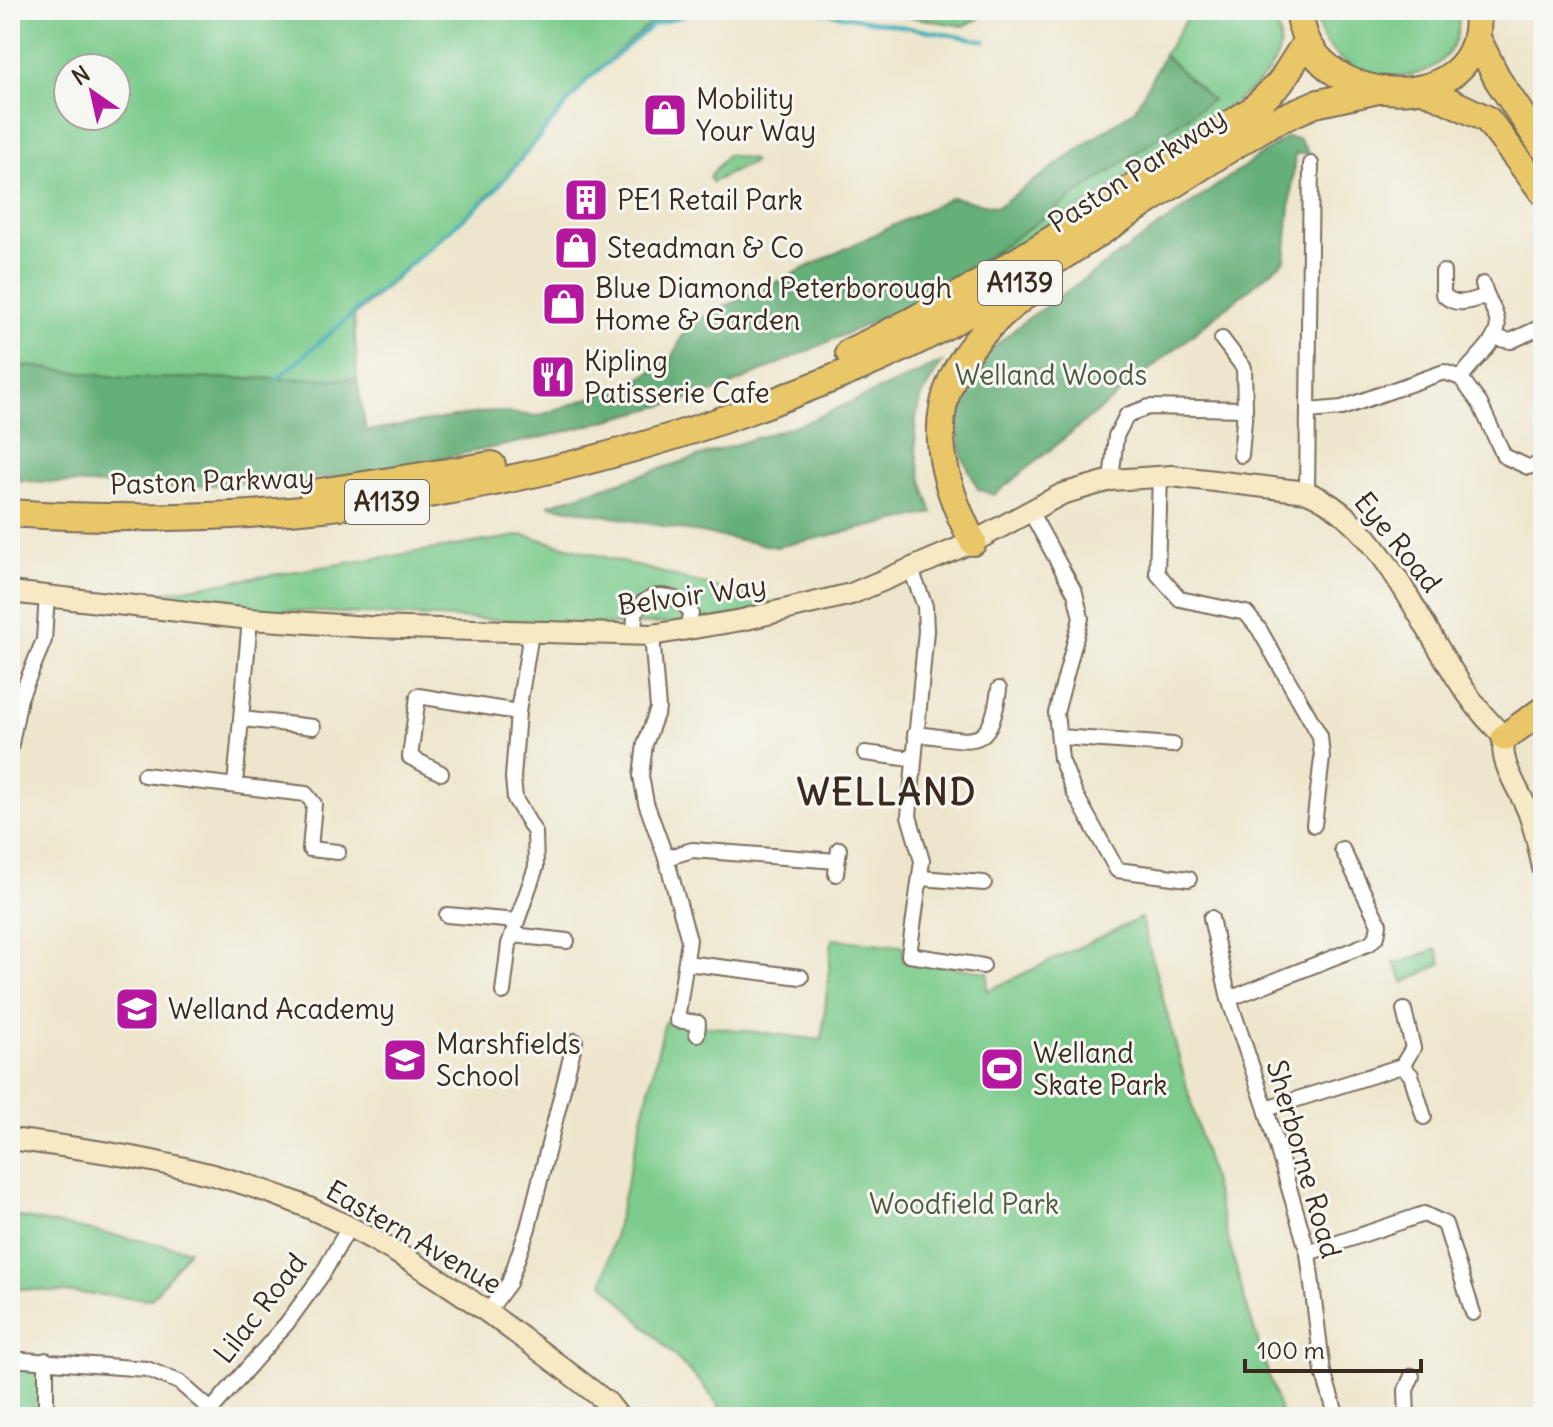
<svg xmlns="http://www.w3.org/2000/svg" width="1553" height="1427" viewBox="0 0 1553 1427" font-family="Delius,sans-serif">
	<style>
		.green { fill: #7ccb8c; stroke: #5c7a55; stroke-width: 2; fill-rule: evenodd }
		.forest { fill: #65af78; stroke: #506c4b; stroke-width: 2 }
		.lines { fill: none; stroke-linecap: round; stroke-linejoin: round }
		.stream { stroke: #3bacb7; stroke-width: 4 }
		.street-casing { stroke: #7a6c5b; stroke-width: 18 }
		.secondary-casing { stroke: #7a6c5b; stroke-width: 24 }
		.highway-casing { stroke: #7a6c5b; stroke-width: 30 }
		.street { stroke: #fff; stroke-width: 14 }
		.secondary { stroke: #f6e9c3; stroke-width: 20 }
		.highway { stroke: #e9c769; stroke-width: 26 }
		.labels { text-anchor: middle; stroke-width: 6; stroke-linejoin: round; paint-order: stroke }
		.shield { fill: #f6f6f2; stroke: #73675e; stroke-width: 2 }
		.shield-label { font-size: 26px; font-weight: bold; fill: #3b2a1e }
		.poi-label { font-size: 28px; fill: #3b2a1e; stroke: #f6f6f2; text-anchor: start }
		.street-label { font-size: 28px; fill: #3b2a1e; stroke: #f6f6f2 }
		.park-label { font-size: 28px; fill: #4e5a3f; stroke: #f6f6f2 }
		.district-label { font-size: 36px; font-weight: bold; letter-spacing: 2px; fill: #3b2a1e; stroke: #f6f6f2 }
	</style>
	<rect width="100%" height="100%" fill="#f6f6f2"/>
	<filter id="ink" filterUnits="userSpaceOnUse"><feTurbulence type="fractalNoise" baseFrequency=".0125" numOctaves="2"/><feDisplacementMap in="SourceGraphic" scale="16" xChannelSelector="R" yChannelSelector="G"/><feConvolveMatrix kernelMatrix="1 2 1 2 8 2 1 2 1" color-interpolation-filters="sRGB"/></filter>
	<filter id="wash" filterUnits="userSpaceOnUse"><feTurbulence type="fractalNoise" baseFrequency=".006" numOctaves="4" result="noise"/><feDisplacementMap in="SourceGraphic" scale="32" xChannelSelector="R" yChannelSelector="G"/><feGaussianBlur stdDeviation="1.8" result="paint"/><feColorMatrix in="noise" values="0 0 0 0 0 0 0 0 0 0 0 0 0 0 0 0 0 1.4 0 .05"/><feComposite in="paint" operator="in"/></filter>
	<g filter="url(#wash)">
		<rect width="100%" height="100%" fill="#eee6cc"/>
		<g class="green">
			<path d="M10,10H695L652,22L586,80L492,192L354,316L357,379L124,378L10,364ZM68,68H116V116H68Z"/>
			<polygon points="869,10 985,10 979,19 963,26"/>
			<path d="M1192,10L1269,16C1298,47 1264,81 1238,100L1036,239L933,295L1212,100L1164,55Z"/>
			<path d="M1316,10H1458C1469,102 1319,95 1316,10Z"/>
			<polygon points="727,155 751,159 754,162 712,182 709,177"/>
			<polygon points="524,535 784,606 698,622 620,625 249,609 139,596"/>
			<polygon points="1141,918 1243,1294 1282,1417 727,1417 703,1385 603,1283 665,1021 822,1040 832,939 903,946 903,961 988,972 987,991"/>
			<polygon points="1436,949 1442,963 1404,983 1394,962 1402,962"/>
			<polygon points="10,1215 189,1250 151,1299 10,1288"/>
			<polygon points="10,1361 36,1366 41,1372 41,1406 32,1413 10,1414"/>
		</g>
		<g class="forest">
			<polygon points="1164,55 1212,100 933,295 718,391 544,437 356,476 164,488 10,480 10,364 124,378 357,379 366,431 491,411 538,416 635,382 673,357 687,325 952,197 997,207 1135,109"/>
			<polygon points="1286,137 1299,139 1309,154 1295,154 1285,260 994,495 978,489 962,456 955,420 977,361 1026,320"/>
			<path d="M942,362C935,375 925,388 920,401C908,438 920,479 933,513L777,547L548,505L809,421Z"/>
		</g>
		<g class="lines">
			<g class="stream">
				<polyline points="809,10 985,41"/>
				<polyline points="1029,12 1030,10"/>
				<polyline points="277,379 492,194 587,80 653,25 703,10"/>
			</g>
		</g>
	</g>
	<g filter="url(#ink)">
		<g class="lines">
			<g class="street-casing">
				<g id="street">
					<path d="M1443,272V294C1455,308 1471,301 1486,296"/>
					<polyline points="1495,338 1511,341 1543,326"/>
					<polyline points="1222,339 1244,368 1245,409"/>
					<path d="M1461,378C1471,361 1503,339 1497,320C1494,307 1486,297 1483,284"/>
					<polyline points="1308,411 1342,408 1444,372 1461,378 1480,404 1504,456 1528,467 1543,464"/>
					<polyline points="1160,475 1157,573 1180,599 1246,613 1259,629 1320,736 1322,758 1314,825"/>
					<polyline points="1111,480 1116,436 1127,415 1149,407 1245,409 1241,455"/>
					<polyline points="1307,492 1311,164"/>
					<polyline points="1030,511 1075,593 1081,618 1056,713 1061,759 1074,792 1117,870 1189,879"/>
					<polyline points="911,570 925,606 926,631 909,816 922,861 909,955 983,966"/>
					<path d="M634,635L635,613C647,589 678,592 691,613L687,627"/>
					<polyline points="652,635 658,709 645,744 641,776 646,803 666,858 689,940 677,1020 698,1023 697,1034"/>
					<polyline points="243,719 313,727"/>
					<path d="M915,734C972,739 990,756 999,689"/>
					<polyline points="1060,737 1173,745"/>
					<polyline points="10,749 20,698 44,640 47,595"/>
					<polyline points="865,753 912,759"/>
					<polyline points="441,773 410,757 418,696 518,712"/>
					<polyline points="144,775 306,794 314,804 310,849 338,852"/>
					<polyline points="235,785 250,619"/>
					<polyline points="666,858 692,850 837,861"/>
					<polyline points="836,874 839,849"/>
					<polyline points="921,878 984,883"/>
					<polyline points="447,915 517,921"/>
					<polyline points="1211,918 1229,999 1266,1109 1308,1253 1323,1372 1337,1417"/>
					<polyline points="513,935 567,941"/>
					<polyline points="686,963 801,977"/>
					<polyline points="503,992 509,944 536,867 535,833 515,799 513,778 518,712 531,633"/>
					<polyline points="1229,999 1370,943 1377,936 1379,924 1342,849"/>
					<polyline points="1402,1066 1413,1048 1404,1010"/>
					<polyline points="1266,1109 1402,1066 1411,1075 1424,1117"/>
					<polyline points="1308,1253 1424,1214 1445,1224 1473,1313"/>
					<polyline points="489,1310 509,1283 528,1228 575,1041"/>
					<polyline points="10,1359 147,1369 179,1382 211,1410"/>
					<polyline points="33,1417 46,1408 46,1360"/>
					<polyline points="205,1417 287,1323 322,1275 349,1227"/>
					<polyline points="1407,1417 1406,1390 1412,1376"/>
				</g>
			</g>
			<g class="secondary-casing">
				<g id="secondary">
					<path d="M10,592L250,619L369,627L652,635L742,620L851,594L973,542L1062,494L1111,480L1172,476L1307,492C1399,529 1434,677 1505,737C1496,762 1523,793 1530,817C1536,833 1539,851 1543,868"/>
					<path d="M10,1139C106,1151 205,1166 295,1202C412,1250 510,1327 608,1403L619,1417"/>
				</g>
			</g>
			<g class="highway-casing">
				<g id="highway">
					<path d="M1300,10C1301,111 1490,124 1477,10"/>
					<polyline points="1476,36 1498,80 1543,147"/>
					<polyline points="1425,90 1487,119 1543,192"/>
					<path d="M849,352C991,286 1120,195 1252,110L1280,83L1306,42"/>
					<polyline points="313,493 492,465"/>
					<path d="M10,513C276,531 539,493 788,396C834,378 881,360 925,337C1045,274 1155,193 1271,123L1315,104L1378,90"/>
					<path d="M973,542C919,438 930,366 1027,294"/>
					<polyline points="1505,737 1543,710"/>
				</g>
			</g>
			<use href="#street" class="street"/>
			<use href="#secondary" class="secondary"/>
			<use href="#highway" class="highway"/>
		</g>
	</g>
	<defs>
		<g id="shop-square" transform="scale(2.3)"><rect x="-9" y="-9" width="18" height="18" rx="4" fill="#b5179e" stroke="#f6f6f2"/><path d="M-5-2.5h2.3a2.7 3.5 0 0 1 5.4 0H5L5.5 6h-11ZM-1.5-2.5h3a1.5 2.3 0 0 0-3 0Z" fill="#fff"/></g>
		<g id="building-square" transform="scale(2.3)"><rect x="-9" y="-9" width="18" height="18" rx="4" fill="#b5179e" stroke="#f6f6f2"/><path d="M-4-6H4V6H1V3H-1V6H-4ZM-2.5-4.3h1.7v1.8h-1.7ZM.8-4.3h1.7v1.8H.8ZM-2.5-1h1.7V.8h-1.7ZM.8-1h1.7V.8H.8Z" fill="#fff"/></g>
		<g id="restaurant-square" transform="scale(2.3)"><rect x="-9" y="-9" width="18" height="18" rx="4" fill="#b5179e" stroke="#f6f6f2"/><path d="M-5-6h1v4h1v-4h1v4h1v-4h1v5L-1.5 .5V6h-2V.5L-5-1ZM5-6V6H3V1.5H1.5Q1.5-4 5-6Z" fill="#fff"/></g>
		<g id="school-square" transform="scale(2.3)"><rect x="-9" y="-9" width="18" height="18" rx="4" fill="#b5179e" stroke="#f6f6f2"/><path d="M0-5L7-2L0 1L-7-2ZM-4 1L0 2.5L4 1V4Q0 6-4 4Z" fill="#fff"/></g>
		<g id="stadium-square" transform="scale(2.3)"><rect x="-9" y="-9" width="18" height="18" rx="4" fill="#b5179e" stroke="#f6f6f2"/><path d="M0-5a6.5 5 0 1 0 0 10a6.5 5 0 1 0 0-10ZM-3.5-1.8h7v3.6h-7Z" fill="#fff"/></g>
	</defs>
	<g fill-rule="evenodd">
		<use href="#shop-square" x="665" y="115"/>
		<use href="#building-square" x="586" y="200"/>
		<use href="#shop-square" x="576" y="248"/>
		<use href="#shop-square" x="564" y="304"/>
		<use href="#restaurant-square" x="553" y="377"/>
		<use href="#school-square" x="137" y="1009"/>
		<use href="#school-square" x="405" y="1060"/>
		<use href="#stadium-square" x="1002" y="1069"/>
	</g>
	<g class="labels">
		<g class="shield">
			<rect x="978" y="261" width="84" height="44" rx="6"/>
			<rect x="345" y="480" width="84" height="44" rx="6"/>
		</g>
		<g class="shield-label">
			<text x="1020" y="292">A1139</text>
			<text x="387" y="511">A1139</text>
		</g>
		<g class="poi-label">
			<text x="696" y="109">Mobility<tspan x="696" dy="32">Your Way</tspan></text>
			<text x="617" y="210">PE1 Retail Park</text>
			<text x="607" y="258">Steadman &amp; Co</text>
			<text x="595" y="298">Blue Diamond Peterborough<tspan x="595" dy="32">Home &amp; Garden</tspan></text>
			<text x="584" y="371">Kipling<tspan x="584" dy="32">Patisserie Cafe</tspan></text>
			<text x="168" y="1019">Welland Academy</text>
			<text x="436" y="1054">Marshfields<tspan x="436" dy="32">School</tspan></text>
			<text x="1033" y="1063">Welland<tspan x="1033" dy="32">Skate Park</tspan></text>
		</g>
		<g class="street-label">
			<text transform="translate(1137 170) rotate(-33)" y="10">Paston Parkway</text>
			<text transform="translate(212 481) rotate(-2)" y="10">Paston Parkway</text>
			<text transform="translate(1398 542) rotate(51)" y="10">Eye Road</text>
			<text transform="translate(692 595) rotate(-8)" y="10">Belvoir Way</text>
			<text transform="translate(1304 1159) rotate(74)" y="10">Sherborne Road</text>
			<text transform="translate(414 1237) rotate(30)" y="10">Eastern Avenue</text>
			<text transform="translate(260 1308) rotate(-52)" y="10">Lilac Road</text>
		</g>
		<g class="park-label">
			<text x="1051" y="385">Welland Woods</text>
			<text x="964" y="1214">Woodfield Park</text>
		</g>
		<g class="district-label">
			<text x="887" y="805">WELLAND</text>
		</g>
	</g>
	<rect width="1553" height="1427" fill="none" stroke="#f6f6f2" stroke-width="40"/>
	<g transform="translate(92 92) rotate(326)"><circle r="38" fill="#f6f6f2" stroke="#aba49d" stroke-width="2"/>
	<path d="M0-6L14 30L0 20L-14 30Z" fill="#b5179e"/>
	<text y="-12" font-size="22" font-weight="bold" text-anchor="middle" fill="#3b2a1e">N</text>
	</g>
	<path d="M1245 1359v12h176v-12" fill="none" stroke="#3b2a1e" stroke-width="4"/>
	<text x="1257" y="1359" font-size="24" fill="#3b2a1e" stroke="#f6f6f2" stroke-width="6" paint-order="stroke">100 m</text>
</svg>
